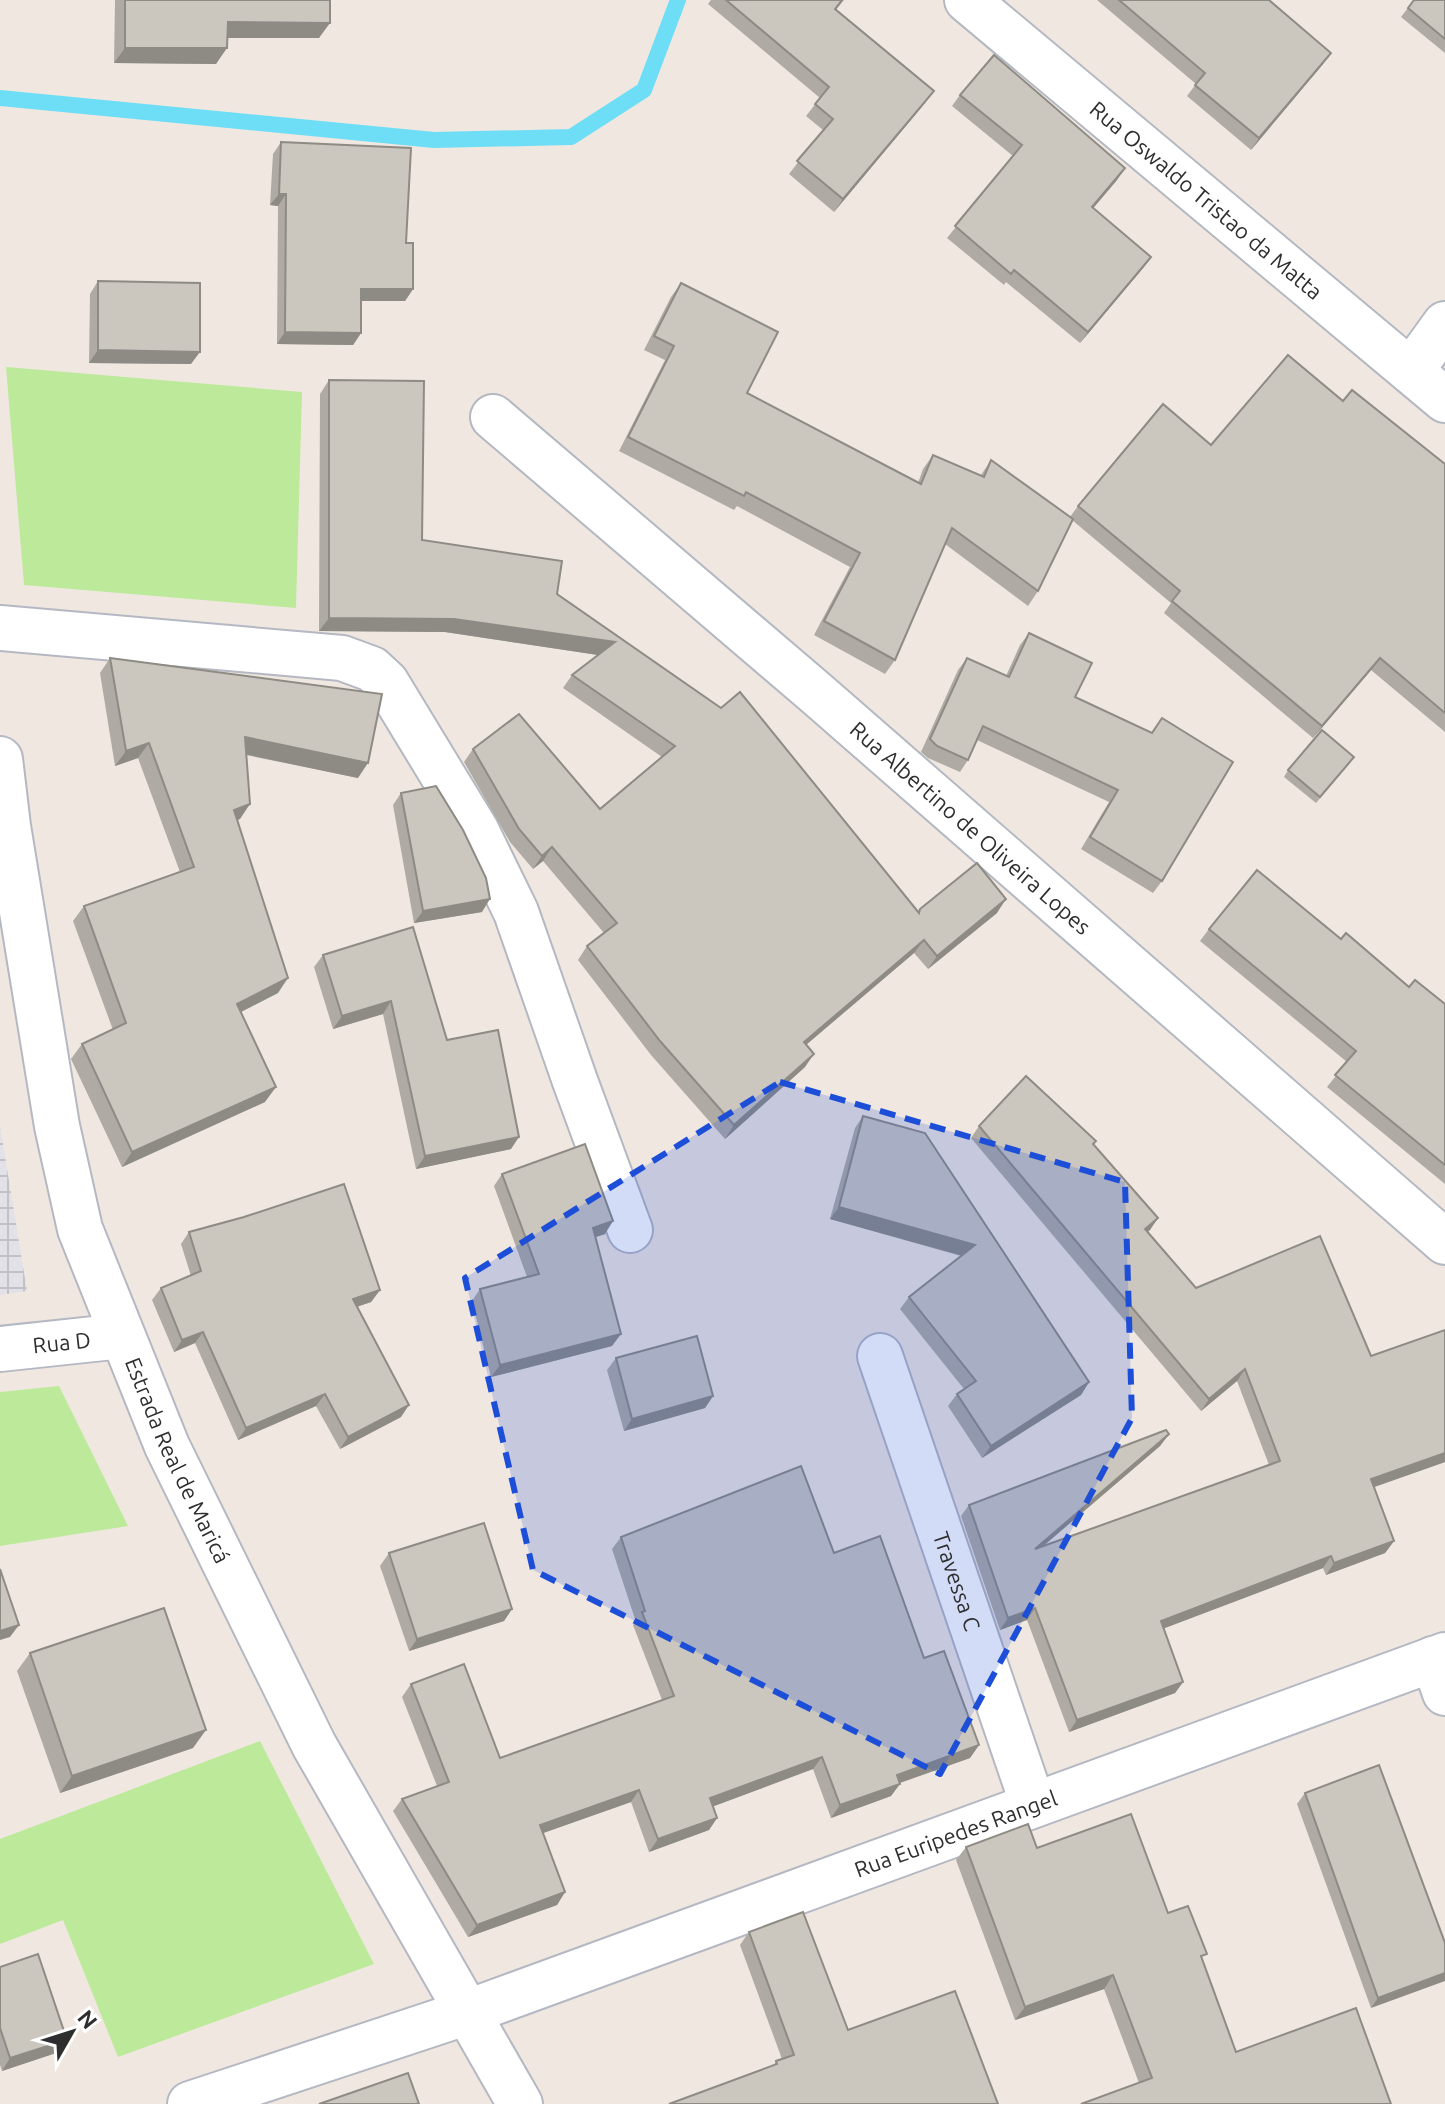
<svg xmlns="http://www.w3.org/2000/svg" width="1445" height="2104" viewBox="0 0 1445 2104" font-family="Ubuntu,sans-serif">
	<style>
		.industrial { fill: url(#industrial-grid) }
		.grass { fill: #bce99a }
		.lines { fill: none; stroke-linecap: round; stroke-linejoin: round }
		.stream { stroke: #6edef7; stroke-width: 16 }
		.minor-casing { stroke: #b4b8c2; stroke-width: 48 }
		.secondary-casing { stroke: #b4b8c2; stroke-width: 48 }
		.minor { stroke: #fff; stroke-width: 44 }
		.secondary { stroke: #fff; stroke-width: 44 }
		.wall { fill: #afaaa3 }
		.shaded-wall { fill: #8e8b85 }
		.building { fill: #cbc6be; stroke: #8e8b85; stroke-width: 2 }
		.marked { fill: #1d4ed8; fill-opacity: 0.2; stroke: #1d4ed8; stroke-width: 6; stroke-dasharray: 16 10; stroke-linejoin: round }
		.labels { text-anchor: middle; stroke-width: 6; stroke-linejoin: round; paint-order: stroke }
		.street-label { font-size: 22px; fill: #2e2e2e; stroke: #fff }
	</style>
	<defs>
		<pattern id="industrial-grid" width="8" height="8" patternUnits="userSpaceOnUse" patternTransform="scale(2)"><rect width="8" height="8" fill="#e2e1e8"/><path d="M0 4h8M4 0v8" fill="none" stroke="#c2c1c7"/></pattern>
	</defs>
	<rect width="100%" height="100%" fill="#f0e8e0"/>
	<polygon class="industrial" points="0,1126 27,1291 0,1295"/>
	<g class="grass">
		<polygon points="6,367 302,392 296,608 24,585"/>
		<polygon points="59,1386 128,1526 0,1546 0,1392"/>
		<polygon points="260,1741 374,1964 118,2057 63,1920 0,1944 0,1839"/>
	</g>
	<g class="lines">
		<polyline class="stream" points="0,98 434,140 571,137 644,90 678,0"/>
		<g class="minor-casing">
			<g id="minor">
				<path id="s1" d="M967,0L1445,400"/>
				<polyline points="1411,371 1445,324"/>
				<path id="s2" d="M493,417L816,693L1445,1242"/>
				<polyline points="0,628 342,658 372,669 386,682 476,830 516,912 575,1081 630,1230"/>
				<path id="s3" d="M0,1349L122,1336"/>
				<path id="s4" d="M880,1356L1033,1805"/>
				<polyline points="1433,1659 1445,1693"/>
				<path id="s5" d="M190,2104L468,2012L1445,1655"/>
			</g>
		</g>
		<g class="secondary-casing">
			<g id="secondary">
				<path id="s6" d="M0,759L8,826L57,1126L80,1229L167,1446L314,1745L520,2104"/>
			</g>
		</g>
		<use href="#minor" class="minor"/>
		<use href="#secondary" class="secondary"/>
	</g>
	<g class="wall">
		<polygon points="115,0 330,0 319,38 228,38 216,64 114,63"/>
		<polygon points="711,0 844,0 836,10 925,103 834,212 789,174 823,130 806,116 820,98 708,4"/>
		<polygon points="1097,0 1269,0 1323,64 1251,150 1187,96 1196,84"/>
		<polygon points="1445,0 1445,53 1401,17 1408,8"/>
		<polygon points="960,95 1117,180 1093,208 1151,257 1143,268 1080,343 1006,282 1004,285 947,238 1013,156 952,106"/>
		<polygon points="281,142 406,243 413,289 405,301 361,301 361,333 353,345 277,344 278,206 270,205 273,154"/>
		<polygon points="98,281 191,364 89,363 90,294"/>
		<polygon points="681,283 747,393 918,483 923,469 933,455 981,475 991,460 1070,517 1078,506 1211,445 1343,401 1445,464 1445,732 1371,670 1313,738 1164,613 1171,603 1072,520 1038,591 1028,606 945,544 895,660 885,674 814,635 850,567 737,506 734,510 619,451 665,360 644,350 671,297"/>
		<polygon points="329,380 422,540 557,594 918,912 920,909 997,913 928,969 914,953 806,1045 805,1067 725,1139 651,1055 578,960 587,946 604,933 543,861 533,869 510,842 464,762 473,749 600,809 662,757 563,688 572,675 598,655 445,632 319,631 320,394"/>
		<polygon points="1029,633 1075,697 1151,733 1162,718 1162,881 1153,893 1081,849 1109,802 977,740 968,760 960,772 928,758 921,752 958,670 967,658 1006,676 1020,645"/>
		<polygon points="110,658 358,778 246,755 240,819 237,820 278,993 241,1012 265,1102 122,1167 71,1059 82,1044 113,1030 73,921 84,906 180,872 138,758 115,766 100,673"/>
		<polygon points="1350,763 1316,803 1284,777 1288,770"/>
		<polygon points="401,793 482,912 414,923 393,805"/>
		<polygon points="1209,929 1341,939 1409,987 1445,1004 1445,1184 1327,1087 1347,1062 1200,941"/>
		<polygon points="323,955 447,1040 511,1149 416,1169 383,1014 333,1029 314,967"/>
		<polygon points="863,1116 1089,1382 1081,1395 982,1458 948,1406 957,1394 964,1389 900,1309 909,1297 961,1256 830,1219 855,1128"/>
		<polygon points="979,1126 1094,1145 1158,1218 1148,1232 1196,1288 1371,1356 1445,1330 1445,1462 1374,1487 1394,1541 1385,1553 1326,1575 1323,1568 1163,1628 1183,1682 1175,1693 1069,1732 1027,1620 1000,1630 961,1516 969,1505 1169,1434 1160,1446 1044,1545 1269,1465 1237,1381 1201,1411 971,1138"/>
		<polygon points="502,1174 605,1234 595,1237 612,1346 491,1377 472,1301 480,1289 527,1277 494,1186"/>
		<polygon points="189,1232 380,1290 371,1302 357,1307 401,1417 340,1449 316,1406 238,1440 195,1343 174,1352 152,1300 161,1288 191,1276 181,1244"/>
		<polygon points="616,1358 713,1396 705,1408 624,1431 607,1370"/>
		<polygon points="621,1537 834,1553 924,1658 979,1745 970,1758 900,1783 891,1796 831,1818 813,1769 713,1806 717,1818 709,1830 649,1852 631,1802 543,1833 565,1892 557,1905 468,1937 393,1811 402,1799 437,1786 402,1697 411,1684 500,1758 662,1700 633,1625 636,1622 612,1549"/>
		<polygon points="389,1553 512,1609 504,1621 409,1651 380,1566"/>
		<polygon points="30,1653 193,1748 60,1793 17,1671"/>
		<polygon points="1305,1793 1445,1943 1371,2008 1297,1804"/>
		<polygon points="966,1847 1037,1848 1168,1913 1202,1960 1236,2052 1139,2083 1104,1989 1015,2020 956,1860"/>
		<polygon points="749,1932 848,2030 774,2065 776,2061 782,2059 740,1945"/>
		<polygon points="0,1967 67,2040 59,2052 2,2071 0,2065"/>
	</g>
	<g class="shaded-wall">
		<polygon points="228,22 330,23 319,38 217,38"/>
		<polygon points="125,48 227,48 216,64 114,63"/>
		<polygon points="1331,53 1323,64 1251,150 1259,138"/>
		<polygon points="934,91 925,103 834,212 843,199"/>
		<polygon points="1125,168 1117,180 1084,219 1092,207"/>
		<polygon points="279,194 286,194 278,206 270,205"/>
		<polygon points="1151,257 1143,268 1080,343 1088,332"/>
		<polygon points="361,289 413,289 405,301 353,301"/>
		<polygon points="285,332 361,333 353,345 277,344"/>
		<polygon points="98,350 200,352 191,364 89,363"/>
		<polygon points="329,618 454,619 615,642 605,656 445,632 319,631"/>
		<polygon points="1380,658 1371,670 1313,738 1322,726"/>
		<polygon points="245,737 368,763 358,778 234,752"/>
		<polygon points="149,743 138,758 115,766 126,751"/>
		<polygon points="250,804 240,819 223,825 234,810"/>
		<polygon points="552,847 543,861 533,869 542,856"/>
		<polygon points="490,899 482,912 414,923 423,911"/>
		<polygon points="1006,899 997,913 928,969 937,956"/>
		<polygon points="924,940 914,953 794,1055 804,1042"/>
		<polygon points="288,978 278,993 227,1019 237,1004"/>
		<polygon points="391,1001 383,1014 333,1029 342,1016"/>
		<polygon points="814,1054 805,1067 725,1139 734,1125"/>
		<polygon points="276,1087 265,1102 122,1167 132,1152"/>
		<polygon points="519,1137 511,1149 416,1169 425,1156"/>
		<polygon points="839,1207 975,1245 967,1257 830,1219"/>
		<polygon points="1158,1218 1150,1230 1137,1241 1145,1229"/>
		<polygon points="613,1221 605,1234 584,1241 593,1228"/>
		<polygon points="380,1290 371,1302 344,1311 353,1299"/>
		<polygon points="203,1332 195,1343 174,1352 182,1340"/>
		<polygon points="621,1334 612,1346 491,1377 500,1365"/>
		<polygon points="1245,1369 1237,1381 1201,1411 1209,1399"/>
		<polygon points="1089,1382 1081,1395 982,1458 991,1446"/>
		<polygon points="325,1394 316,1406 238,1440 246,1428"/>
		<polygon points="713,1396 705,1408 624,1431 632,1419"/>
		<polygon points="409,1405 401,1417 340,1449 348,1437"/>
		<polygon points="1169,1434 1160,1446 1027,1560 1035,1549"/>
		<polygon points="1445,1453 1445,1462 1363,1491 1371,1479"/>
		<polygon points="1394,1541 1385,1553 1326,1575 1334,1563"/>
		<polygon points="1331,1556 1323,1568 1152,1633 1161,1621"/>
		<polygon points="1035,1608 1027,1620 1000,1630 1008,1618"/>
		<polygon points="512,1609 504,1621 409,1651 417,1639"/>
		<polygon points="19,1625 10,1637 0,1640 0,1631"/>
		<polygon points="1183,1682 1175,1693 1069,1732 1077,1720"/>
		<polygon points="206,1730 193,1748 60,1793 72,1776"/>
		<polygon points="979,1745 970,1758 888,1787 897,1775"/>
		<polygon points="822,1757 813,1769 701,1811 710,1798"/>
		<polygon points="900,1784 891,1796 831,1818 840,1805"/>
		<polygon points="639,1790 631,1802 532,1837 540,1825"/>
		<polygon points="717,1818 709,1830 649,1852 658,1839"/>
		<polygon points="565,1892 557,1905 468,1937 477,1925"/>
		<polygon points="1445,1973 1445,1981 1371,2008 1378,1998"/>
		<polygon points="1113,1975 1104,1989 1015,2020 1025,2007"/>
		<polygon points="67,2040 59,2052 2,2071 10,2058"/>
	</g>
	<g class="building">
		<polygon points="125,0 330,0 330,23 228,22 227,48 125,48"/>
		<polygon points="726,0 842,0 835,9 934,91 843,199 797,161 833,119 815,104 829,87"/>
		<polygon points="1119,0 1269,0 1331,53 1259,138 1195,85 1205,73"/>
		<polygon points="1414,0 1445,0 1445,39 1408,8"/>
		<polygon points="994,55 1125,168 1092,207 1151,257 1088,332 1014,270 1011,274 955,226 1022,145 960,95"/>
		<polygon points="281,142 411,148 406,243 413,243 413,289 361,289 361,333 285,332 286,194 279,194"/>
		<polygon points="98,281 200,283 200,352 98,350"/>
		<polygon points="681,283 778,332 747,393 921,484 933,455 984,477 991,460 1073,519 1038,591 952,528 895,660 824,621 860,553 746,492 744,496 628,437 674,346 654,336"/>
		<polygon points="1288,355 1343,401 1352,390 1445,464 1445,713 1380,658 1322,726 1172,601 1180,591 1078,506 1163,404 1211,445"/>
		<polygon points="329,380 424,381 422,540 562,561 557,594 721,708 740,692 919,913 920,909 977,863 1006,899 937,956 924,940 804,1042 814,1054 734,1125 660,1041 587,946 617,923 552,847 542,856 519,829 473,749 519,714 600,809 675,746 572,675 615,642 454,619 329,618"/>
		<polygon points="1029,633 1092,663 1075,697 1152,733 1162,718 1233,762 1162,881 1090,837 1118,790 983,726 968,760 937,746 930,739 967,658 1009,677"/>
		<polygon points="110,658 382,694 368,763 245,737 250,804 234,810 288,978 237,1004 276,1087 132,1152 82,1044 126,1023 84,906 194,867 149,743 126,751"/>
		<polygon points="1322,730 1354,757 1320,797 1288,770"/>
		<polygon points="436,786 463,830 486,878 490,899 423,911 401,793"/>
		<polygon points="1257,870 1341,939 1346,933 1409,987 1415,980 1445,1004 1445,1165 1335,1075 1356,1051 1209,929"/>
		<polygon points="413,927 447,1040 498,1030 519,1137 425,1156 391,1001 342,1016 323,955"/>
		<polygon points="1026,1076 1096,1141 1093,1144 1158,1218 1145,1229 1196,1288 1320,1236 1371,1356 1445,1330 1445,1453 1371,1479 1394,1541 1334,1563 1331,1556 1161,1621 1183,1682 1077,1720 1035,1608 1008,1618 969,1505 1166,1430 1169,1434 1035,1549 1280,1461 1245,1369 1209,1399 979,1126"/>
		<polygon points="863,1116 925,1133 1089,1382 991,1446 957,1394 976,1381 909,1297 975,1245 839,1207"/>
		<polygon points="585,1144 613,1221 593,1228 621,1334 500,1365 480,1289 539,1274 502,1174"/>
		<polygon points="344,1184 380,1290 353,1299 409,1405 348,1437 325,1394 246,1428 203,1332 182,1340 161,1288 201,1271 189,1232 244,1217"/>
		<polygon points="697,1336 713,1396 632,1419 616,1358"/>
		<polygon points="801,1466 834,1553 880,1536 924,1658 944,1651 979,1745 897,1775 900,1784 840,1805 822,1757 710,1798 717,1818 658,1839 639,1790 540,1825 565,1892 477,1925 402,1799 449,1782 411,1684 464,1664 500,1758 674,1696 642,1612 645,1611 621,1537"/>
		<polygon points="484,1523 512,1609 417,1639 389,1553"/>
		<polygon points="0,1569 19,1625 0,1631"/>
		<polygon points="164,1608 206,1730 72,1776 30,1653"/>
		<polygon points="1379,1765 1445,1943 1445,1973 1378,1998 1305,1793"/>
		<polygon points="1131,1814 1168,1913 1188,1906 1207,1954 1201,1956 1236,2052 1356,2008 1391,2104 1081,2104 1152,2078 1113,1975 1025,2007 966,1847 1028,1824 1037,1848"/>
		<polygon points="803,1912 848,2030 955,1991 998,2104 669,2104 777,2064 776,2061 794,2055 749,1932"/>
		<polygon points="38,1954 67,2040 10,2058 0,2028 0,1967"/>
		<polygon points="408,2073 419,2104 319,2104"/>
	</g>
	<path class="marked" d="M780,1082L1125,1182L1132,1418L940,1774L533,1570L465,1278Z"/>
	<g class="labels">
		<g class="street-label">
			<text dy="8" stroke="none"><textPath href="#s1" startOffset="312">Rua Oswaldo Tristao da Matta</textPath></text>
			<text dy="8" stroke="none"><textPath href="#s2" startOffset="630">Rua Albertino de Oliveira Lopes</textPath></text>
			<text dy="8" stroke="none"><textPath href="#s3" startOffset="62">Rua D</textPath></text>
			<text dy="8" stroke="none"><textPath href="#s6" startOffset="728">Estrada Real de Maricá</textPath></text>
			<text dy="8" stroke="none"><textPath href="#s4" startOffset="238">Travessa C</textPath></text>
			<text dy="8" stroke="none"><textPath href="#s5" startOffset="812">Rua Euripedes Rangel</textPath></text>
		</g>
	</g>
	<g transform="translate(72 2032) rotate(51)" stroke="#ffffff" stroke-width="6" paint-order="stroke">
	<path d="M0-6L14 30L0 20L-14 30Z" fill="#2e2e2e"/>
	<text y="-12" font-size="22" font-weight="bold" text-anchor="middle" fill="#2e2e2e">N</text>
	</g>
</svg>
